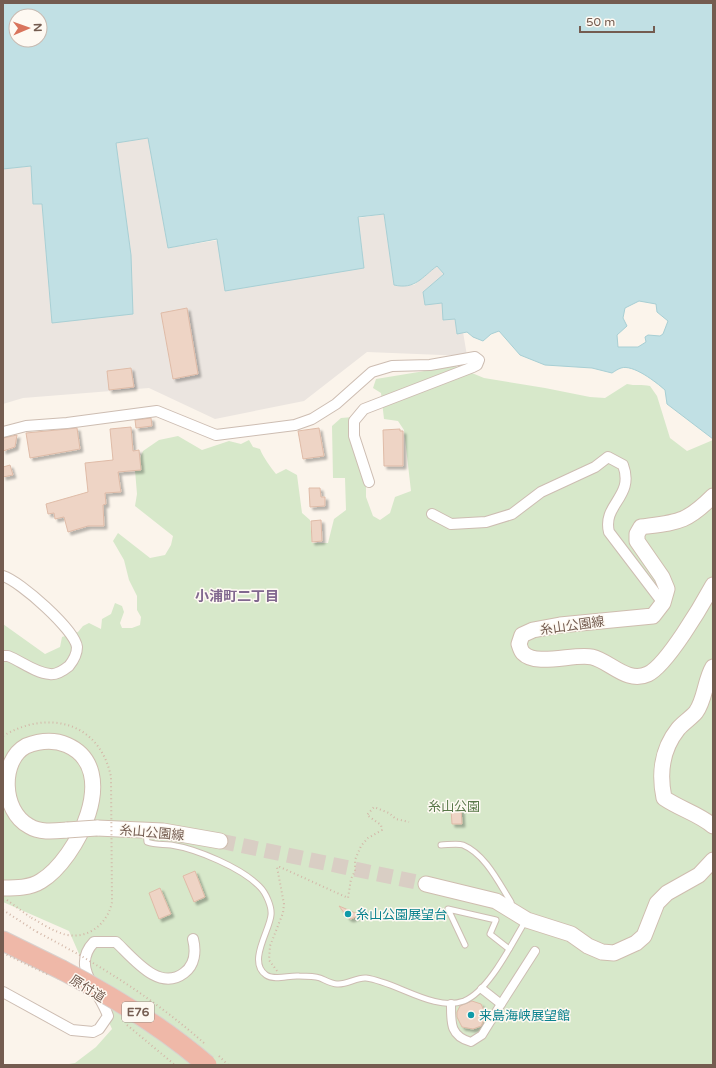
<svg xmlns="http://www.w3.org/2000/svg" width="716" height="1068" viewBox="0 0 716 1068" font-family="'Varela Round','Noto Sans JP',sans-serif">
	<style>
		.industrial { fill: #ebe5e0 }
		.green { fill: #d7e8ca }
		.water { fill: #c1e0e4; stroke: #a8cfd4; fill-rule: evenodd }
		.building { fill: #eed4c5; stroke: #dfbba7; filter: url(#shadow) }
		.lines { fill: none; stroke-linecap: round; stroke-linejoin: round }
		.secondary-tunnel { stroke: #d9cec4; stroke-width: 15; stroke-dasharray: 15 8; stroke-linecap: butt }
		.service-casing { stroke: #cdbdb2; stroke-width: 7 }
		.pedestrian-casing { stroke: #cdbdb2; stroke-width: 10 }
		.minor-casing { stroke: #cdbdb2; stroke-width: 12 }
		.secondary-casing { stroke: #cfbdaf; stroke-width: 17 }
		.motorway-casing { stroke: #d8d1ce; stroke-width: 21 }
		.path { stroke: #d3b7a8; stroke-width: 2; stroke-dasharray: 1 3; stroke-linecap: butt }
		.service { stroke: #fff; stroke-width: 5 }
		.pedestrian { stroke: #fff; stroke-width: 8 }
		.minor { stroke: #fff; stroke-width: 10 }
		.secondary { stroke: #fff; stroke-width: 15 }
		.motorway { stroke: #efb8a8; stroke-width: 19 }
		.secondary-bridge-casing { stroke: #cfbdaf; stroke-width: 17; stroke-linecap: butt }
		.motorway-bridge-casing { stroke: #d8d1ce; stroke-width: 21; stroke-linecap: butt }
		.path-bridge { stroke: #d3b7a8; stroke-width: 2; stroke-dasharray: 1 3; stroke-linecap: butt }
		.secondary-bridge { stroke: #fff; stroke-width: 15 }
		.motorway-bridge { stroke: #efb8a8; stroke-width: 19 }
		.culture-dot { fill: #0f9aa8; stroke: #fef9f2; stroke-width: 1.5 }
		.labels { text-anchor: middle; stroke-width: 3; stroke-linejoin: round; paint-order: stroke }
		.shield { fill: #fef9f2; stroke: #9d8b81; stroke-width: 1 }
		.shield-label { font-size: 12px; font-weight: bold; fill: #745c50 }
		.street-label { font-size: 13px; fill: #745c50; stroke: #fef9f2 }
		.park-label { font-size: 13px; fill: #597849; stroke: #fef9f2 }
		.culture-label { font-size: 13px; fill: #0d838f; stroke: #fef9f2; text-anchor: start }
		.neighbourhood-label { font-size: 14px; font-weight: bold; fill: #81688f; stroke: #fef9f2 }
	</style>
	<defs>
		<filter id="shadow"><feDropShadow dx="3" dy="3" stdDeviation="1" flood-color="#0004"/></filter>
	</defs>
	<rect width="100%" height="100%" fill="#fbf4eb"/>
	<polygon class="industrial" points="149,138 168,248 384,214 394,285 414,285 437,266 444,274 423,292 425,304 442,303 455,319 457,333 463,332 467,356 367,352 304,401 215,419 149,388 23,398 3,404 3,169 31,166 33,204 42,203 52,323 131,255 115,143"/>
	<path class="green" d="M455,366L484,378L545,388L590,397L605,398L627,384C635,386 642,384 650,386L657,396L670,438L687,451L713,440V1065H63L75,1063L96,1047L112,1029L69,931L3,902V624L45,654L60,647L62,637L78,632L83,626L89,623L101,629L102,619L111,614L115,603L122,606L124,612L120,623L122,628H132L140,625L141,617L137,610V596L129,580L124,560L113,541L118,533L150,558L165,555L171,545L173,536L135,506L137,494L135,470L143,451L159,440L178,436L202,450L229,441L241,444L249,440L253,447L260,449C263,457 271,468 276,474L286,469L297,475L302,513L310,520L312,543H328L334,519L346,510L345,478H333L332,426L341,418L353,417L366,483V497L373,516L380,520L390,513L395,497L411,491L404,430L398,421L384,419L381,393L373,388L376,379Z"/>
	<path class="water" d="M3,3H713V439L667,404L665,390C656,382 633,364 621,368C618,369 615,371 612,373L592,368L545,365L520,355L499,331L491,334L483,341L473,337L467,332L457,334L455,319L443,320L442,303L425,305L423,292L444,274L437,266C422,277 415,290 394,285L384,214L358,217L364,268L225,291L217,239L168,248L148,138L116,143L131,255L133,314L52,323L42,204H33L31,166L3,169ZM16,16H40V40H16ZM639,301L656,304L657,312L668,321L663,334L660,336L648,335L645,337L646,342L638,347H618L617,335L627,326L623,318L625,308Z"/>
	<g class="building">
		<polygon points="187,308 198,374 173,379 161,313"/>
		<polygon points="131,368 134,387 109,390 107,371"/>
		<polygon points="151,418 152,426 136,428 135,420"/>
		<polygon points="131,427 133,451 139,450 141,470 118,472 121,492 105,493 106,504 103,505 104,526 88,526 68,532 64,517 55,519 54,513 48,514 46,504 88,492 85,463 113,460 110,429"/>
		<polygon points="77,428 80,449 30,458 26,433"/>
		<polygon points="319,428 324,456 303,459 298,431"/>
		<polygon points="400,429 400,431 403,431 403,466 384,466 383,430"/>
		<polygon points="17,435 15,447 3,451 3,438"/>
		<polygon points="10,465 13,475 3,477 3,467"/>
		<polygon points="309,488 320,488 321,497 325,497 325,506 310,507"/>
		<polygon points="321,520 322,541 312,542 311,521"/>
		<polygon points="451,809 461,809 462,824 452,824"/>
		<polygon points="195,871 205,897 194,902 183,876"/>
		<polygon points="160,888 171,914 159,919 149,893"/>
		<polygon points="339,906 360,915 351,919 348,918"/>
		<polygon points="472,1001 481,1004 486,1015 481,1026 473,1029 462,1027 457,1017 457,1012 460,1006"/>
	</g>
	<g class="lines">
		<polyline class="secondary-tunnel" points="220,841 426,884"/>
		<g class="service-casing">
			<g id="service">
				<path d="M146,832L147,842C155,845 162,844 171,845C197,849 242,868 260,887C266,893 272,907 271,915C270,930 247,962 266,975C275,981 289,975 299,976C306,976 314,976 320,978C325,980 332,984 337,984C347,985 357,977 366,978C397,982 434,1012 464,1001C489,991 512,943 526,920"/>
				<path d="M441,845C447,845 457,843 463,845C485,854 499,883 511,902L512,907"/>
				<polyline points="465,945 448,909 496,920 490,934 509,949"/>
			</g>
		</g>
		<g class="pedestrian-casing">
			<g id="pedestrian">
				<polyline points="482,989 501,1004 535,951"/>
				<path d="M451,1004C451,1023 450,1036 471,1042L482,1035L501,1004"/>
			</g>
		</g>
		<g class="minor-casing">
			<g id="minor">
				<polyline points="3,432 26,426 67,423 157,411 216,435 295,425 312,419 336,404 372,372 392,366 430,365 475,357 479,360 477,365 473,367 364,409 354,421 354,436 369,482"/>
				<path d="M432,514L451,524L486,522L512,514L541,492L595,467L608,457L623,465C635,497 602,504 609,532L663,603"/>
				<path d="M3,576C20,581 75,630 77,647C77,654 73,661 69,666C64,670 56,675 50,674C35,673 21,661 8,656H3"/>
				<path d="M3,992L72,1030L93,1032L99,1029L108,1016C100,991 70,967 94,942H116C134,959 159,992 184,973C195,965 196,951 193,939"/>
			</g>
		</g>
		<g class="secondary-casing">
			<g id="secondary">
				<path d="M713,496C686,523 678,522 641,527L637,534V541L662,577L667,589L663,603L653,616L560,625L533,630L522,635L519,644C520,647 521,651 523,653C536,667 575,653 592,657C610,661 627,684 648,674C667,665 702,605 713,585"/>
				<path d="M713,667C705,680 705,700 696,712C691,718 683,723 678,729C662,749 659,774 664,798C680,809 699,814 713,826"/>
				<polyline points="97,828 163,831 220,841"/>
				<polyline points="426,884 496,901 527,920 571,934 588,946 602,952 614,953 636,943 644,936 657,903 667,893 699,875 713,860"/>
				<path d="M3,888C16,888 30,888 41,881C77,859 122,769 67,745C53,739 39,741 26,746C0,760 1,811 29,826C40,833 55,831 67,830"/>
			</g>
		</g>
		<g class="motorway-casing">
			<polyline id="motorway" points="3,941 62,970"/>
		</g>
		<g class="path">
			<polyline points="7,900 30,917"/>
			<polyline points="3,910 37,932"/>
			<polyline points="277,971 269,960 270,946 283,913 284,904 277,867 280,867 348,898 351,879 355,871 355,860 361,846 368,838 382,830 381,825 367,815 374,807 389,813 396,819 409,822"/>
		</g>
		<use href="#service" class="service"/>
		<use href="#pedestrian" class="pedestrian"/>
		<use href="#minor" class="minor"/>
		<use href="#secondary" class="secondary"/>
		<use href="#motorway" class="motorway"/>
		<g class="secondary-bridge-casing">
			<polyline id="secondary-bridge" points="67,830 97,828"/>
		</g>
		<g class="motorway-bridge-casing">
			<path id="motorway-bridge" d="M62,970C114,997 163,1027 207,1065"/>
		</g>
		<g class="path-bridge">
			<path d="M3,736C48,709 100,722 111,777L112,902C108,923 89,939 67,935C54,932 41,923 30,917"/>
			<path d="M37,932C97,963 153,998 204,1043"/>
			<polyline points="3,953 49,975"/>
			<polyline points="127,1025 175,1065"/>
			<polyline points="219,1056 228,1065"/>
		</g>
		<use href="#secondary-bridge" class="secondary-bridge"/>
		<use href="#motorway-bridge" class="motorway-bridge"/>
	</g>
	<g class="culture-dot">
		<circle cx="348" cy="914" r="4"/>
		<circle cx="471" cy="1015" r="4"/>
	</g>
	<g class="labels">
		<rect class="shield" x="122" y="1002" width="32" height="20" rx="3"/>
		<g class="shield-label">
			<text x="138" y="1016">E76</text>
		</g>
		<g class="street-label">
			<text transform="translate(572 625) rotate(-8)" y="5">糸山公園線</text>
			<text transform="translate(152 832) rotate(5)" y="5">糸山公園線</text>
			<text transform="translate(88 988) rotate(32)" y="5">原付道</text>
		</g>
		<g class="park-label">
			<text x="454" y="811">糸山公園</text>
		</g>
		<g class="culture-label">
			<text x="356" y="919">糸山公園展望台</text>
			<text x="479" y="1020">来島海峡展望館</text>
		</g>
		<g class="neighbourhood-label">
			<text x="237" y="601">小浦町二丁目</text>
		</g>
	</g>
	<rect width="716" height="1068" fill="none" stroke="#745c50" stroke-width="8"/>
	<g transform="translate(28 28) rotate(88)"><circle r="19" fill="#fef9f2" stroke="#c7bab1"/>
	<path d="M0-3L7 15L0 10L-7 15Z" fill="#d9745c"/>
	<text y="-6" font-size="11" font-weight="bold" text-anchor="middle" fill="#745c50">N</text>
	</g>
	<path d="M580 26v6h74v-6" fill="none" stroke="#745c50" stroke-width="2"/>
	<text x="586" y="26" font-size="12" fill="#745c50" stroke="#fef9f2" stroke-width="3" paint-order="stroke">50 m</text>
</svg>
